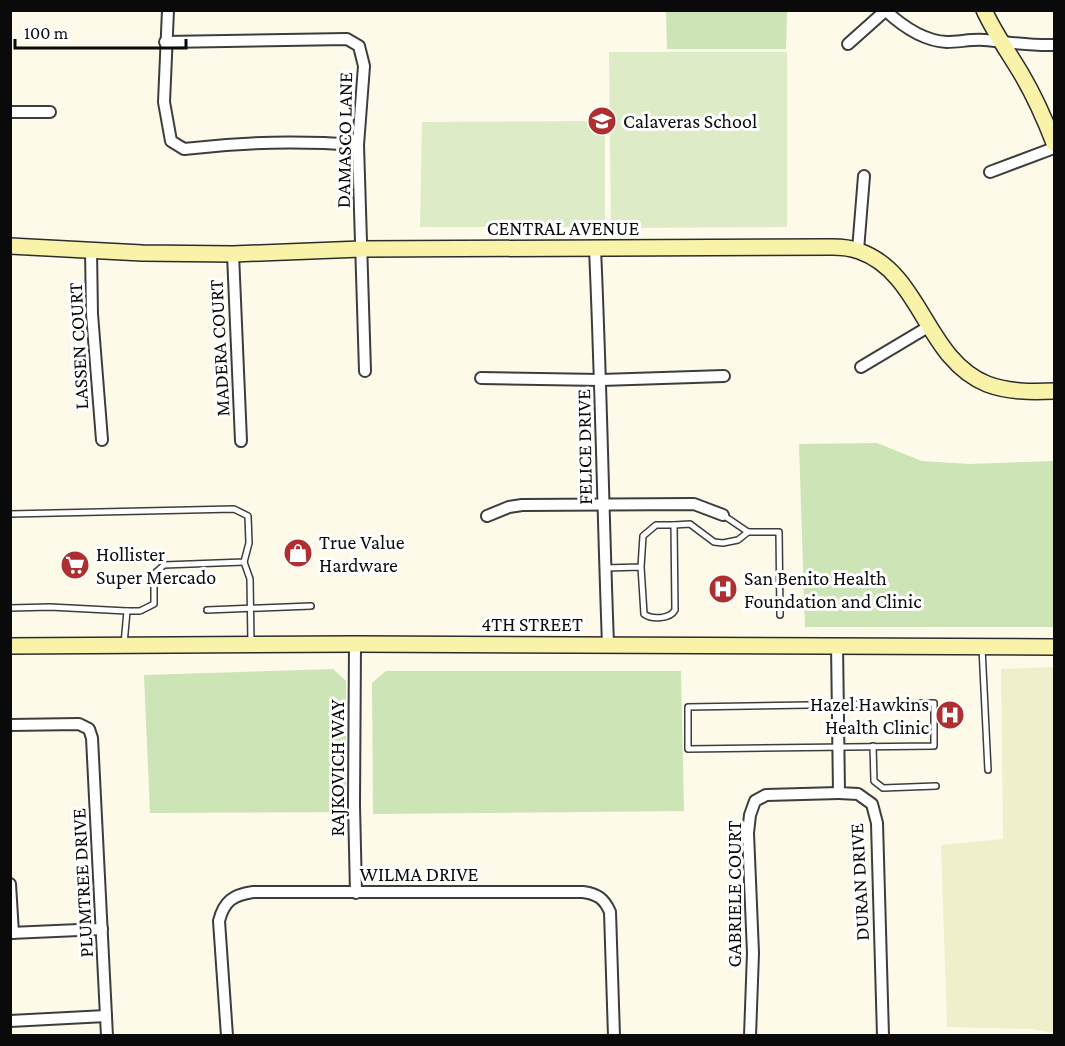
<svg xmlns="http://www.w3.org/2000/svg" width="1065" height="1046" viewBox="0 0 1065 1046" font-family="'Crimson Pro',serif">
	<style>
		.farmland { fill: #f0efcc }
		.green { fill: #cce4b6 }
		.pitch { fill: #ddecc7 }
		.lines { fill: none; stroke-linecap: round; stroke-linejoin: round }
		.lane-casing { stroke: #3d3d3d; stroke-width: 8 }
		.street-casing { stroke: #3d3d3d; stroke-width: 14 }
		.secondary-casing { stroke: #2c2c2c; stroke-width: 18 }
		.lane { stroke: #fff; stroke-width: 5 }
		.street { stroke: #fff; stroke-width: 10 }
		.secondary { stroke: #f8f3a9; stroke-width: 15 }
		.labels { text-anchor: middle; stroke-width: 6; stroke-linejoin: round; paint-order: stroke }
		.poi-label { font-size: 20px; fill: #0a0a0a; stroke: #fff; text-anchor: start }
		.street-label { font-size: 20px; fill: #0a0a0a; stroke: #fff }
	</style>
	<rect width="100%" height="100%" fill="#fdfae9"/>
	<polygon class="farmland" points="1054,667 1054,1033 1031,1029 947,1027 941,845 1003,839 1001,669"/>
	<g class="green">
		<polygon points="666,11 787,11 786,49 667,49"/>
		<polygon points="877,443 922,461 969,464 1054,461 1054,627 805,627 799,444"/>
		<polygon points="333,669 346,681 346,812 150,813 144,675"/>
		<polygon points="386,671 681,671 684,811 373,814 372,683"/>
	</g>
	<g class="pitch">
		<polygon points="609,52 787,52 787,227 611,228"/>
		<polygon points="605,121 605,227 420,227 422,122"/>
	</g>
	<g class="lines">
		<g class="lane-casing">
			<g id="lane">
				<polyline points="10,514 234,509 248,516 249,543 244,562 164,565 154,574 154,604 140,611 127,611 124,644"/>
				<polyline points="723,515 748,532 779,532 780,615"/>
				<polyline points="674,525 690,524 714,542 723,543 738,540 748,532"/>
				<polyline points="244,562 250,579 251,643"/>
				<path d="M605,568L641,567L643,536L656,525H674L675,610C670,619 652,620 644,614L641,567"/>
				<polyline points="10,608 50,607 127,611"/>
				<polyline points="207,610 311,606"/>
				<polyline points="982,648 988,770"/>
				<polygon points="934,703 934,746 688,749 688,707"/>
				<polyline points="873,746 874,781 883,788 936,786"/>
			</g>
		</g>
		<g class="street-casing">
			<g id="street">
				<path d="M168,10L164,102L171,141L184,149C241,142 301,141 358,145"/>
				<path d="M885,10C901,25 924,41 947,42C959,42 972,39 984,40C1008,42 1030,46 1054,45"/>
				<polyline points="165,42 347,39 359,46 364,66 358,145 365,371"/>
				<polyline points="848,44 885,11"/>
				<polyline points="10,112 50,112"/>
				<polyline points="990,172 1054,148"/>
				<path d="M595,249C601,381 603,512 608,644"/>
				<polyline points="91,250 92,314 102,440"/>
				<polyline points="858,250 864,176"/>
				<polyline points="233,254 241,441"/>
				<polyline points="861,367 928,327"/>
				<polyline points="481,378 601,380 724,376"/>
				<polyline points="487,516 509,507 522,505 694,504 723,515"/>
				<polyline points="355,644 354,805 356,893"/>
				<polyline points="837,644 839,793 858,794 872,804 877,823 883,1036"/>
				<polyline points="10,725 79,724 89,729 92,738 107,1036"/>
				<polyline points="10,884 13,933"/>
				<polyline points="10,933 102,929"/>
				<polyline points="10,1021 106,1016"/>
				<path d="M227,1036L219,921C224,901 233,895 253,892H583C597,894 604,898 610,912L614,1036"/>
				<polyline points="750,1036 753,953 748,833 750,815 755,801 766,795 839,793"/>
			</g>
		</g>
		<g class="secondary-casing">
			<g id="secondary">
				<path d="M984,10C995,34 1009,53 1022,75C1035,97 1045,120 1054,143"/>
				<path d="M10,246L142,253L233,254L361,249L832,247C841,247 851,248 859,251C922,273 925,359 987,384C1008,392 1031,392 1054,391"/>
				<polyline points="10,646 355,644 1054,647"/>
			</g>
		</g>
		<use href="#lane" class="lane"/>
		<use href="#street" class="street"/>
		<use href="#secondary" class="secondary"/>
	</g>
	<defs>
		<g id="school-disc" transform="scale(1.5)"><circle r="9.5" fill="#ae2f2f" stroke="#fff"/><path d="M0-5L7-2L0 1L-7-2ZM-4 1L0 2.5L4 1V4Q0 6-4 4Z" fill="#fff"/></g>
		<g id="shop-disc" transform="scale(1.5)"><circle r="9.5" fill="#ae2f2f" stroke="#fff"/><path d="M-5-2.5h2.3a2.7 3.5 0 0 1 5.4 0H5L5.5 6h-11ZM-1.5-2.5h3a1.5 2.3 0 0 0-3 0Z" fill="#fff"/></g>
		<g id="supermarket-disc" transform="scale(1.5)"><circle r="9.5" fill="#ae2f2f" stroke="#fff"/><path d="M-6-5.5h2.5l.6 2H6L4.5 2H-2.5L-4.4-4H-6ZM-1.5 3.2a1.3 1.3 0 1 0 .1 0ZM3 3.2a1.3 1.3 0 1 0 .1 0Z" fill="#fff"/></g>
		<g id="hospital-disc" transform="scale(1.5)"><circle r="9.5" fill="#ae2f2f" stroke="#fff"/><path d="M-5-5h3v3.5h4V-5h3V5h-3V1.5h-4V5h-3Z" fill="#fff"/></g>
	</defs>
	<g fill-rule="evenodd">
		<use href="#school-disc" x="602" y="121"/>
		<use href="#shop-disc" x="298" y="553"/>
		<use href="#supermarket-disc" x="75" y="565"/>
		<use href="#hospital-disc" x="723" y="589"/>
		<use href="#hospital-disc" x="950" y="715"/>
	</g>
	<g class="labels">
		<g class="poi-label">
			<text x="623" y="128">Calaveras School</text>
			<text x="319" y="549">True Value<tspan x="319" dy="23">Hardware</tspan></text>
			<text x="96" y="561">Hollister<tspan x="96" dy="23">Super Mercado</tspan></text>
			<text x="744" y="585">San Benito Health<tspan x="744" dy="23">Foundation and Clinic</tspan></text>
			<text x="929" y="711" text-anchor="end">Hazel Hawkins<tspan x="929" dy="23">Health Clinic</tspan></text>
		</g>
		<g class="street-label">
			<text transform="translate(344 140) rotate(-89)" y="7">DAMASCO LANE</text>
			<text x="563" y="235">CENTRAL AVENUE</text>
			<text transform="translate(78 346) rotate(-93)" y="7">LASSEN COURT</text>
			<text transform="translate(219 348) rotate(-93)" y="7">MADERA COURT</text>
			<text transform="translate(584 447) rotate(-91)" y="7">FELICE DRIVE</text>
			<text x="532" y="631">4TH STREET</text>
			<text transform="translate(337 768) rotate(-90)" y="7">RAJKOVICH WAY</text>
			<text x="419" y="881">WILMA DRIVE</text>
			<text transform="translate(859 882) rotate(-93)" y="7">DURAN DRIVE</text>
			<text transform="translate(82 883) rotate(-93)" y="7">PLUMTREE DRIVE</text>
			<text transform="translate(734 894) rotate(-90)" y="7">GABRIELE COURT</text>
		</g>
	</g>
	<rect width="1065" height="1046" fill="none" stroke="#0a0a0a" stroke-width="24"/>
	<path d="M15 39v9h171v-9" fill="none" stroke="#0a0a0a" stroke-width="3"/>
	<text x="24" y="39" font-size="18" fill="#0a0a0a" stroke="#ffffff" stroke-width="4.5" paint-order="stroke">100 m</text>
</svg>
